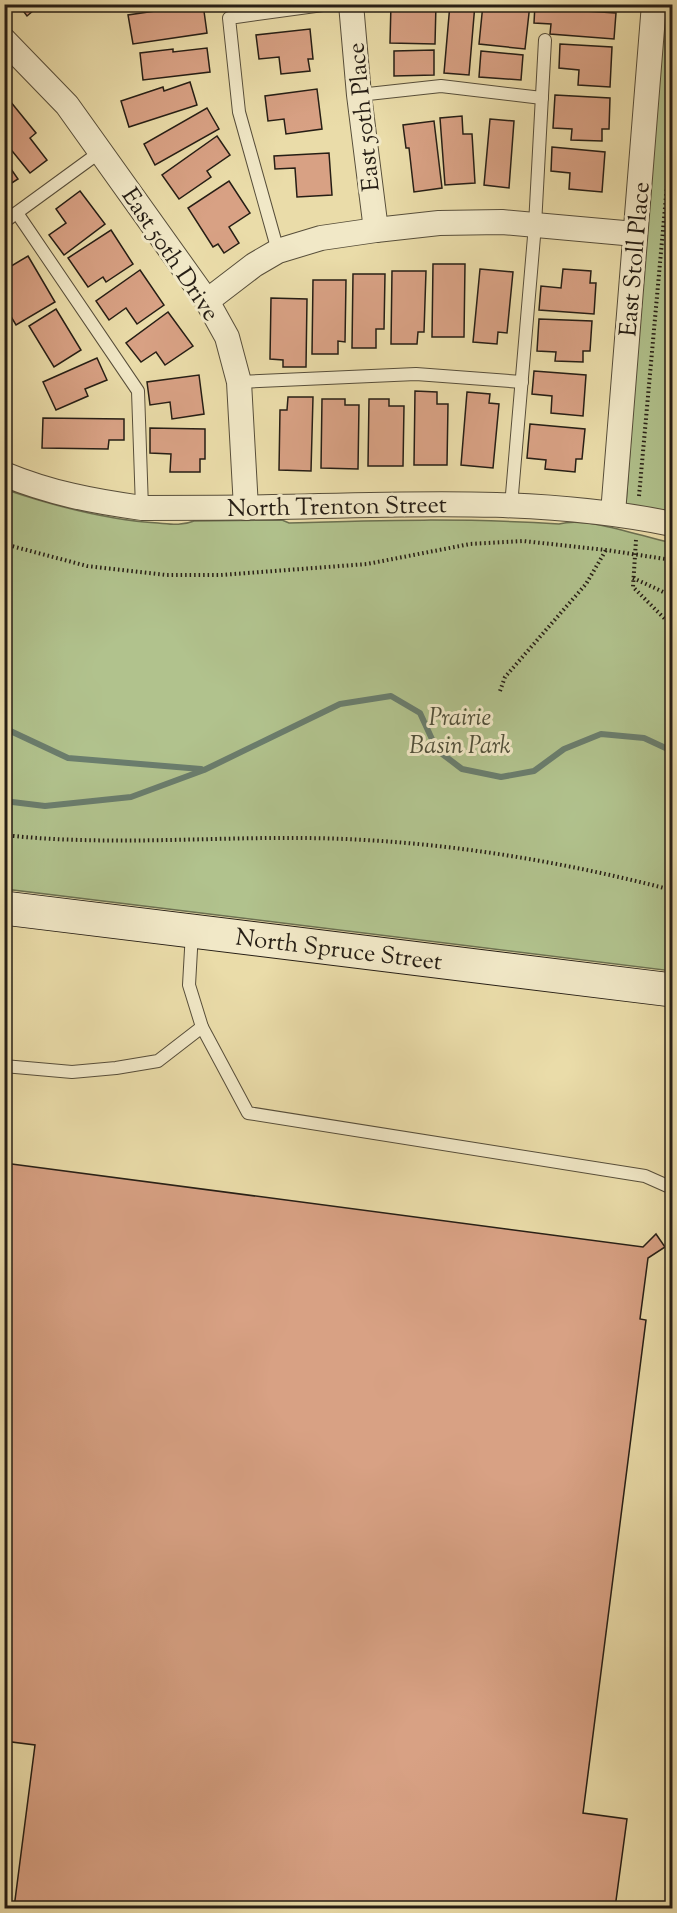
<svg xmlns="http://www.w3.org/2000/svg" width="677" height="1913" viewBox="0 0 677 1913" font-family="'Sorts Mill Goudy',serif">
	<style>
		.green { fill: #b1c28d; stroke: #6c7051; stroke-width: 1.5 }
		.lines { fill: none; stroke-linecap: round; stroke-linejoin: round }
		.stream { stroke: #6a7d6d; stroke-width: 6 }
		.building { fill: #d8a184; stroke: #261e15; stroke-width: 1.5 }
		.lane-casing { stroke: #574e3a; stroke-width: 14 }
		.street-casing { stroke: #574e3a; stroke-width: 26 }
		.secondary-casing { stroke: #261e15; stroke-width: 35 }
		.path { stroke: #261e15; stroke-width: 4; stroke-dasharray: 1.5 3; stroke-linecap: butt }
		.lane { stroke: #f1e8c7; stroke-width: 12 }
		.street { stroke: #f1e8c7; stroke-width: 24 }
		.secondary { stroke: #f1e8c7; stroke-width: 33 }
		.labels { text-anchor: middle; stroke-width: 6; stroke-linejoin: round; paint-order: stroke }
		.street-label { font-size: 24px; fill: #261e15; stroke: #f1e8c7 }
		.park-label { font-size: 24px; font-style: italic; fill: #504f39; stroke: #f1e8c7 }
	</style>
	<rect width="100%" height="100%" fill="#eadca9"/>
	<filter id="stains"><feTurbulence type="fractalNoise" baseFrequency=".00333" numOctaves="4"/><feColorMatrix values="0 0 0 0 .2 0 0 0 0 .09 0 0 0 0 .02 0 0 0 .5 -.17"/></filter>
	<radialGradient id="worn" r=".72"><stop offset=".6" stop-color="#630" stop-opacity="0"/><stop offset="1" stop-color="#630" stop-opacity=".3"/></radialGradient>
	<g class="green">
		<polygon points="662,5 672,5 672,514 626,504"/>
		<path d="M4,489C54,506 105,520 158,523C170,524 182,526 194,521L282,520L289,523C379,520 468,518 559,524C588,516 642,537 672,543V971L5,889Z"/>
	</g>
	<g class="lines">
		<g class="stream">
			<polyline points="4,728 68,758 201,769"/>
			<polyline points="4,801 45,806 131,797 204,770 340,704 391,696 420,713 437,750 462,769 501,777 534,771 564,749 601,734 644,738 672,751"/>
		</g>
	</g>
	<g class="building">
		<polygon points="18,4 41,4 27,16"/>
		<polygon points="203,4 207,33 133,44 128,15"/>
		<polygon points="391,4 436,4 435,44 390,43"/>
		<polygon points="450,4 475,4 469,75 444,73"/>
		<polygon points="483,4 530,4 525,49 479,44"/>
		<polygon points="535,4 570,4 570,10 616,13 614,39 550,34 551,24 534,23"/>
		<polygon points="310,29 313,59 308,59 310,71 281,74 279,57 259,59 256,35"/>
		<polygon points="560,44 612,47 610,87 578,85 579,70 559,68"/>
		<polygon points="207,48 210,72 143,80 140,53 173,49 173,52"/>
		<polygon points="434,50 434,75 394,76 394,51"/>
		<polygon points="481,51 523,55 521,80 479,77"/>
		<polygon points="190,82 197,105 129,127 121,101 163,87 164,91"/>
		<polygon points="317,89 322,129 286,134 284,119 268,121 265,96"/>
		<polygon points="555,95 610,98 609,129 602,129 602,141 571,140 572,129 553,128"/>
		<polygon points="10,101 36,133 30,138 47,160 30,173 4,141 4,106"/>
		<polygon points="207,108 219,129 155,165 144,144"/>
		<polygon points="462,116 463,134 472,134 475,183 445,185 440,118"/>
		<polygon points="490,119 514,121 509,188 484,185"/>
		<polygon points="434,121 442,188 414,192 409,148 406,148 403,125"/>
		<polygon points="217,136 230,155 207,171 211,177 179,199 162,175"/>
		<polygon points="552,147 605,152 602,192 569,189 570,173 551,171"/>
		<polygon points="329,153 332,195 297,197 295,168 275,169 274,156"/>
		<polygon points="4,159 18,179 4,188"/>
		<polygon points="229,181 250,213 229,227 239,243 224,253 218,244 213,247 188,208"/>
		<polygon points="80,191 105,224 64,255 49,235 66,223 56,209"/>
		<polygon points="111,230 133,264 106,282 103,277 88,287 68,258"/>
		<polygon points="28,256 55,302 16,325 4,305 4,262 8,268"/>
		<polygon points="433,264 465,264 464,337 432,337"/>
		<polygon points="480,269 513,272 507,333 498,332 497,344 473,342"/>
		<polygon points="563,269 591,271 590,283 596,283 594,314 539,310 541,286 561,288"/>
		<polygon points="140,270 164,305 137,324 126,308 109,320 96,301"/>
		<polygon points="392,271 426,271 424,332 418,332 417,344 391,344"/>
		<polygon points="353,274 385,274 384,329 376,329 376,348 352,348"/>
		<polygon points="313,280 346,280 345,342 338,341 338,354 312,354"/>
		<polygon points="271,298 307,299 306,367 283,367 283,360 270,359"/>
		<polygon points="56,309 81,350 54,367 29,326"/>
		<polygon points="168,312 193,346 165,365 156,352 141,362 126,343"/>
		<polygon points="539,319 592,321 590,351 583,351 583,362 555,361 556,352 537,351"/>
		<polygon points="97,358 107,380 85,389 88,396 56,410 43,382"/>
		<polygon points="534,371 586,375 583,416 551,413 552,396 532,394"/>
		<polygon points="199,375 204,414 172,419 170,402 150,405 147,382"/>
		<polygon points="415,391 437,392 437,404 448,404 447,465 414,465"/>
		<polygon points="467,392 490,394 489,403 499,404 493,468 461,465"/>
		<polygon points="288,397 313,397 311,471 279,470 280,410 287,410"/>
		<polygon points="322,399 345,399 345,405 359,405 358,469 321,468"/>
		<polygon points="369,399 389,399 389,406 404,406 403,466 368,466"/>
		<polygon points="43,418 124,419 124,440 109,440 108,449 42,448"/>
		<polygon points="530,424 585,429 582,459 576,459 575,472 545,469 546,460 527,458"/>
		<polygon points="150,428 205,429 205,459 200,459 200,472 170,472 171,454 150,453"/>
		<polygon points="4,1163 643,1247 656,1234 665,1247 648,1258 640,1319 646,1320 583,1813 627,1819 615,1908 14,1908 35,1745 4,1741"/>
	</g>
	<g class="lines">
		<g class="lane-casing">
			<g id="lane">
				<polyline points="359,95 441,86 542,98"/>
				<polyline points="17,213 138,391 142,508"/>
				<polyline points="4,222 100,152"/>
				<polyline points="278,251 239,112 229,18 330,4"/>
				<polyline points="239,382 416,374 522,382"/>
				<polyline points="511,506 535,225 545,40"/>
				<polyline points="192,932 189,985 202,1027 248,1113 645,1176 672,1188"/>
				<polyline points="4,1066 72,1072 116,1068 158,1061 202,1027"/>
			</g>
		</g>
		<g class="street-casing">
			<g id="street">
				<polyline points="351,4 359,95 376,230"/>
				<polyline points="4,40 67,105 207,301 227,337 239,382 246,508"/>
				<polyline points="207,301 254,265 278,251 321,238 376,230 439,223 502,222 635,234"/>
				<path d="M4,474C50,493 92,501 142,508C201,508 260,508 319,506C437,503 556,500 672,524"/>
				<polyline points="613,513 654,4"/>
			</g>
		</g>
		<g class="secondary-casing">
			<polyline id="secondary" points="4,908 672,990"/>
		</g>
		<g class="path">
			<polyline points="639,496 672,130"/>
			<polyline points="636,540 633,587 672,626"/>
			<polyline points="4,544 87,566 166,575 221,575 367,564 470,544 523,541 606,550 672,560"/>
			<polyline points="633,578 672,596"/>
			<polyline points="500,691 505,677 586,584 606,550"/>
			<path d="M4,835C104,846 205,837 304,838C429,839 552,859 672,890"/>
		</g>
		<use href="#lane" class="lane"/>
		<use href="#street" class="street"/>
		<use href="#secondary" class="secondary"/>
	</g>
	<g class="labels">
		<g class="street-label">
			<text transform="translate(363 117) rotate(-96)" y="8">East 50th Place</text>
			<text transform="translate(171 254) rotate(56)" y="8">East 50th Drive</text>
			<text transform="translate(634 259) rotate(-85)" y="8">East Stoll Place</text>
			<text transform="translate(337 506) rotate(-1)" y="8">North Trenton Street</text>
			<text transform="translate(339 949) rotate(7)" y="8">North Spruce Street</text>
		</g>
		<g class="park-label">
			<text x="460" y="725">Prairie<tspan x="460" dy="28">Basin Park</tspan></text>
		</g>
	</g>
	<rect width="677" height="1913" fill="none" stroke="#eadca9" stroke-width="24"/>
	<rect x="6" y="6" width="665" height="1901" fill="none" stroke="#261e15" stroke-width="3"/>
	<rect x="12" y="12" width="653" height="1889" fill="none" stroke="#261e15" stroke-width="1.5"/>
	<rect width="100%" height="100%" filter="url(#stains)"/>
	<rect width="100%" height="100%" fill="url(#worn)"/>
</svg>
